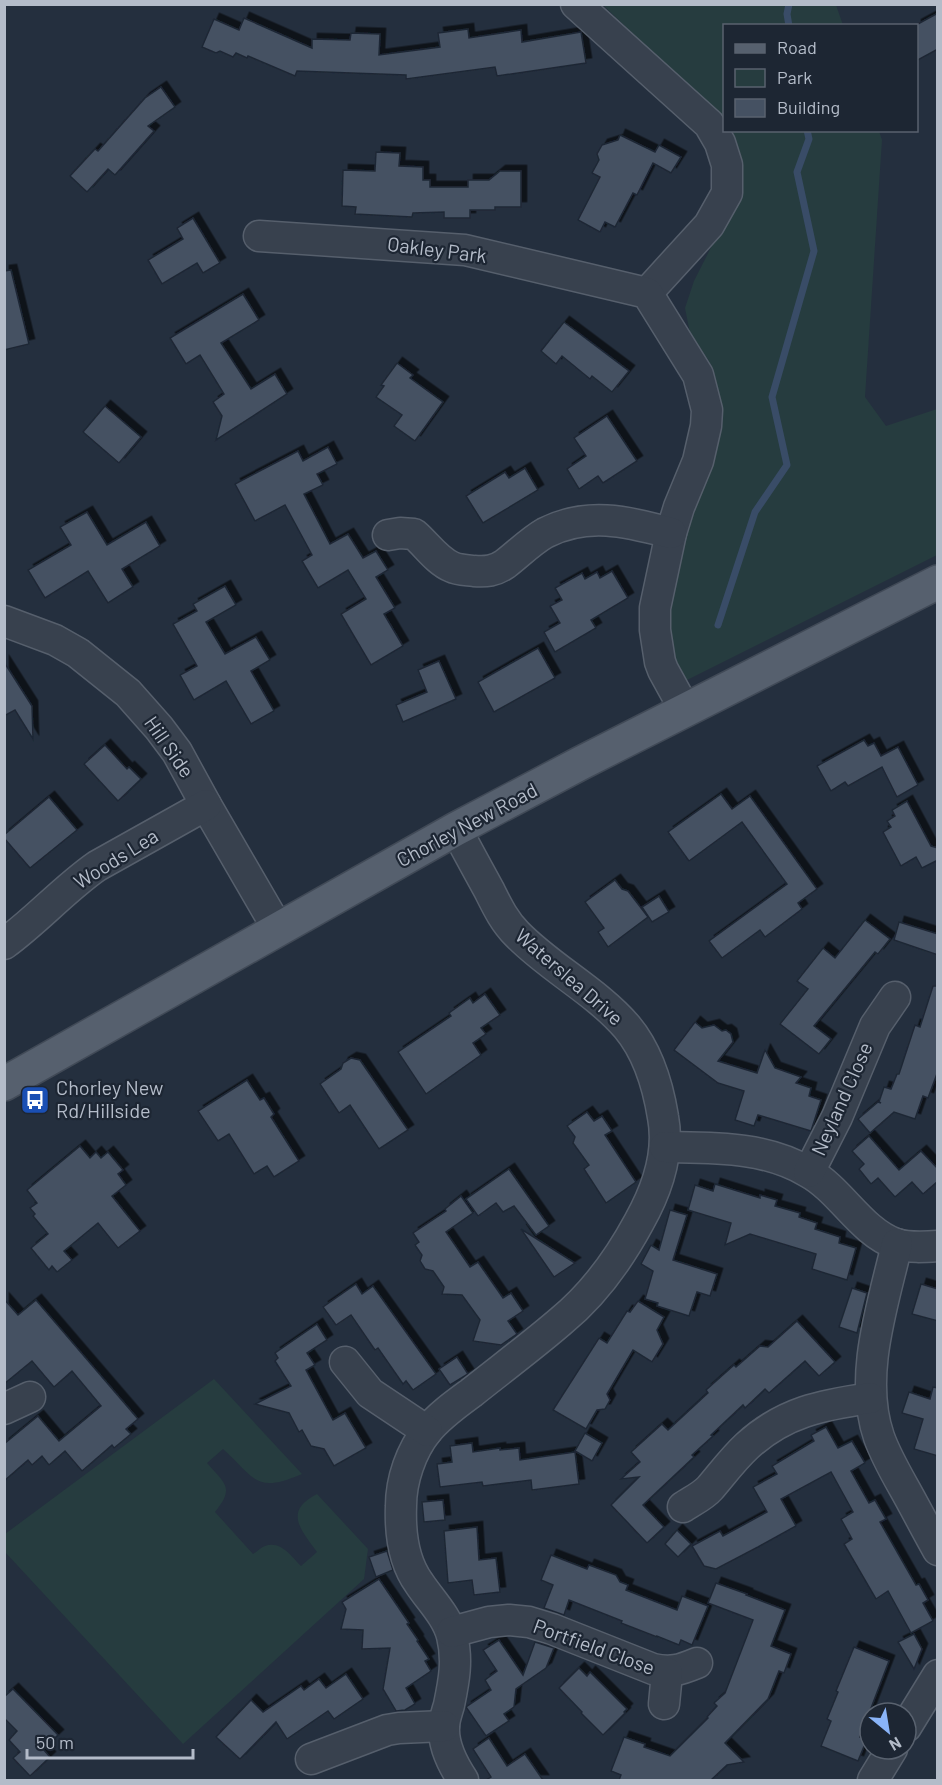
<svg xmlns="http://www.w3.org/2000/svg" width="942" height="1785" viewBox="0 0 942 1785" font-family="Barlow,sans-serif">
	<style>
		.green { fill: #263c3f }
		.lines { fill: none; stroke-linecap: round; stroke-linejoin: round }
		.stream { stroke: #394c67; stroke-width: 7 }
		.building { fill: #455162; stroke: #1f2835; stroke-width: 1.5; filter: url(#shadow) }
		.minor-casing { stroke: #565f6c; stroke-width: 33 }
		.major-casing { stroke: #414a57; stroke-width: 36 }
		.minor { stroke: #38414e; stroke-width: 30 }
		.major { stroke: #56606e; stroke-width: 33 }
		.labels { text-anchor: middle; stroke-width: 4.5; stroke-linejoin: round; paint-order: stroke }
		.street-label { font-size: 20px; fill: #b4bcc9; stroke: #1d2633 }
		.poi-label { font-size: 20px; fill: #b4bcc9; stroke: #1d2633; text-anchor: start }
	</style>
	<defs>
		<filter id="shadow"><feDropShadow dx="5.5" dy="-5.5" stdDeviation="0" flood-color="#0009"/></filter>
	</defs>
	<rect width="100%" height="100%" fill="#242f3e"/>
	<g class="green">
		<polygon points="603,5 836,5 843,25 724,26 724,121"/>
		<polygon points="730,131 879,131 882,140 865,397 886,426 937,409 937,555 685,681 676,664 665,606 719,421 709,361 690,333 685,308 694,281 741,188 740,156"/>
		<path d="M214,1379L302,1474C255,1494 256,1479 223,1449L207,1463C225,1484 235,1487 215,1512L253,1554C257,1552 261,1547 265,1546C281,1540 292,1557 301,1566L317,1552C301,1530 283,1511 317,1494L368,1549L364,1579L183,1744L5,1552V1534Z"/>
	</g>
	<g class="lines">
		<g class="stream">
			<polyline points="789,26 787,14 789,4"/>
			<polyline points="718,625 755,512 787,465 772,397 814,251 797,172 809,139 807,130"/>
		</g>
	</g>
	<g class="building">
		<polygon points="938,13 938,49 916,61 916,25"/>
		<polygon points="244,18 312,48 312,39 350,40 351,33 380,34 379,55 440,47 438,33 468,29 469,38 521,30 522,42 581,32 586,63 497,76 495,67 406,79 406,75 297,71 295,76 248,56 247,58 236,53 233,57 220,51 216,53 202,47 214,19 239,30"/>
		<polygon points="161,87 175,107 148,126 154,131 115,175 108,169 87,192 70,176 95,149 98,151 145,98"/>
		<polygon points="620,135 655,152 659,145 681,157 671,173 653,163 637,195 633,193 615,227 605,222 600,232 578,220 600,177 592,173 599,160 597,154 602,145 618,140"/>
		<polygon points="376,152 400,153 399,166 423,167 423,180 430,180 430,187 468,187 468,180 489,180 500,171 521,171 521,207 495,207 495,210 470,210 470,218 444,218 444,212 413,213 412,217 355,214 356,207 342,206 343,170 375,171"/>
		<polygon points="193,218 220,263 203,273 197,263 162,284 148,260 183,239 177,228"/>
		<polygon points="11,270 29,344 4,350 4,271"/>
		<polygon points="243,294 259,320 221,343 251,389 275,374 287,394 216,440 222,416 213,402 224,394 200,355 186,364 170,338"/>
		<polygon points="564,322 629,371 612,392 592,376 590,379 562,356 556,364 541,351"/>
		<polygon points="397,363 413,375 410,378 443,402 415,441 394,426 402,415 376,397 384,386 381,385"/>
		<polygon points="105,406 141,437 119,463 83,432"/>
		<polygon points="607,416 637,461 603,483 598,476 579,489 567,469 586,456 574,438"/>
		<polygon points="328,447 337,464 317,474 323,485 304,494 330,544 348,534 363,558 376,551 388,570 376,577 395,608 384,614 403,646 371,665 341,614 366,599 348,570 318,588 302,561 312,555 285,505 255,521 235,484 298,451 303,461"/>
		<polygon points="525,468 538,490 483,523 466,496 505,472 509,478"/>
		<polygon points="87,512 107,545 146,522 160,546 122,569 133,587 108,603 88,571 45,598 28,570 71,545 60,527"/>
		<polygon points="612,571 628,598 591,620 596,628 555,652 544,632 560,623 550,606 562,600 555,588 582,573 585,579 597,572 600,578"/>
		<polygon points="225,586 236,605 206,622 225,654 256,637 270,660 251,671 274,711 251,724 226,681 194,700 180,675 197,666 173,624 197,611 193,604"/>
		<polygon points="538,648 555,678 494,712 478,682"/>
		<polygon points="439,661 456,699 403,722 396,705 427,692 418,670"/>
		<polygon points="4,662 32,706 33,739 15,710 4,716"/>
		<polygon points="864,740 868,746 874,743 881,756 898,747 918,785 897,797 882,767 848,786 845,782 831,791 817,766"/>
		<polygon points="105,745 127,769 129,767 141,779 118,801 84,764"/>
		<polygon points="721,794 732,809 750,796 817,889 798,903 802,909 765,937 760,930 722,958 709,941 787,884 742,822 689,861 668,832"/>
		<polygon points="49,797 77,830 30,868 4,838 4,835"/>
		<polygon points="907,801 931,846 938,848 938,860 922,868 916,857 901,866 883,832 891,827 887,821 895,816 892,810"/>
		<polygon points="615,880 622,889 628,891 648,917 608,947 598,932 604,928 585,902"/>
		<polygon points="659,896 669,912 652,922 642,907"/>
		<polygon points="865,920 890,939 878,954 875,952 814,1026 831,1039 819,1054 780,1024 808,989 797,981 823,948 835,958"/>
		<polygon points="899,922 938,934 938,955 894,940"/>
		<polygon points="933,986 938,986 938,1071 928,1098 923,1096 915,1119 894,1112 870,1133 858,1119 878,1102 881,1103 879,1102 884,1087 891,1089 897,1074 899,1074 915,1025 920,1027"/>
		<polygon points="485,994 500,1015 481,1028 486,1034 473,1043 481,1055 426,1094 398,1052 451,1016 449,1013 470,998 473,1003"/>
		<polygon points="695,1022 702,1028 714,1025 722,1031 726,1030 731,1034 733,1042 718,1061 757,1073 765,1050 775,1068 801,1077 796,1083 811,1088 809,1096 821,1100 811,1131 758,1115 754,1126 735,1120 744,1091 718,1083 674,1050"/>
		<polygon points="351,1058 360,1060 408,1130 379,1149 350,1105 339,1113 320,1084 341,1069 343,1063"/>
		<polygon points="247,1080 260,1100 264,1098 274,1114 271,1117 299,1161 274,1177 267,1166 254,1174 229,1134 218,1141 198,1111"/>
		<polygon points="587,1112 594,1121 602,1116 612,1131 605,1135 636,1182 606,1203 584,1169 589,1165 573,1143 575,1137 567,1126"/>
		<polygon points="869,1136 899,1170 921,1151 938,1169 938,1181 923,1194 912,1182 895,1197 878,1178 871,1184 859,1169 864,1164 852,1151"/>
		<polygon points="80,1146 90,1158 96,1152 101,1158 108,1152 123,1170 118,1174 126,1185 112,1196 140,1231 118,1248 98,1223 64,1251 72,1260 57,1272 52,1266 49,1270 31,1248 48,1234 33,1216 35,1214 30,1208 37,1203 27,1190"/>
		<polygon points="509,1169 549,1226 536,1235 514,1206 503,1212 496,1203 478,1216 466,1199"/>
		<polygon points="715,1184 760,1198 760,1195 777,1200 775,1206 800,1213 799,1217 817,1223 815,1229 840,1237 839,1243 856,1248 847,1280 812,1269 816,1254 750,1234 725,1245 731,1223 688,1210 695,1185 713,1191"/>
		<polygon points="461,1196 473,1213 446,1232 470,1267 478,1262 503,1298 511,1293 523,1311 508,1321 517,1334 501,1345 473,1341 480,1320 462,1295 442,1294 444,1287 433,1271 425,1269 420,1261 422,1255 415,1245 419,1242 413,1233 446,1211 445,1209"/>
		<polygon points="670,1210 687,1215 673,1260 717,1274 710,1296 697,1292 689,1316 657,1306 658,1303 645,1299 653,1271 641,1264 651,1245 659,1250"/>
		<polygon points="521,1229 575,1263 554,1277"/>
		<polygon points="356,1284 362,1294 373,1286 436,1374 413,1390 406,1381 403,1384 378,1348 375,1350 351,1315 336,1325 323,1307"/>
		<polygon points="921,1284 938,1289 938,1321 912,1314"/>
		<polygon points="852,1288 867,1293 857,1333 839,1327"/>
		<polygon points="4,1299 18,1315 36,1300 138,1419 126,1429 131,1434 114,1448 112,1445 82,1471 65,1451 49,1465 42,1456 32,1465 28,1460 4,1481 4,1444 38,1416 59,1441 101,1406 72,1371 54,1387 32,1361 4,1384"/>
		<polygon points="638,1301 664,1317 657,1330 663,1344 652,1362 633,1350 607,1394 610,1400 605,1409 597,1410 586,1429 553,1410 599,1338 607,1343 627,1311 630,1312"/>
		<polygon points="797,1321 835,1362 819,1376 805,1361 769,1393 765,1389 745,1408 743,1405 711,1435 713,1436 692,1455 694,1457 643,1505 664,1527 647,1543 611,1505 639,1477 621,1479 640,1462 631,1452 662,1424 668,1430 708,1393 706,1390 734,1365 736,1367 760,1346 768,1347"/>
		<polygon points="317,1324 327,1340 307,1353 315,1365 306,1370 333,1420 345,1413 366,1448 334,1466 324,1449 311,1446 302,1430 299,1432 289,1413 255,1404 291,1386 275,1361 278,1358 275,1353"/>
		<polygon points="457,1357 468,1374 450,1385 439,1369"/>
		<polygon points="933,1387 938,1388 938,1456 914,1449 923,1419 902,1413 909,1392 930,1399"/>
		<polygon points="826,1427 838,1448 852,1441 865,1463 851,1471 869,1503 875,1500 886,1519 880,1522 916,1585 919,1584 928,1600 923,1603 933,1621 911,1633 888,1591 876,1599 844,1544 852,1539 841,1519 853,1512 831,1472 781,1499 796,1526 758,1547 716,1569 704,1566 692,1546 720,1531 723,1536 767,1512 753,1487 777,1474 772,1466 814,1441 811,1435"/>
		<polygon points="585,1433 602,1443 592,1461 575,1451"/>
		<polygon points="472,1443 473,1452 500,1448 500,1450 519,1448 520,1460 575,1452 579,1484 532,1490 531,1480 483,1486 482,1482 440,1487 437,1464 452,1462 450,1446"/>
		<polygon points="443,1500 445,1520 424,1522 422,1502"/>
		<polygon points="477,1527 479,1560 496,1558 500,1592 474,1595 472,1580 448,1583 444,1531"/>
		<polygon points="677,1530 691,1544 678,1557 665,1544"/>
		<polygon points="387,1551 393,1570 376,1577 369,1557"/>
		<polygon points="551,1555 587,1569 589,1565 616,1575 620,1582 628,1585 626,1590 677,1610 682,1596 708,1606 692,1645 681,1640 679,1645 657,1636 657,1637 621,1623 622,1621 569,1600 564,1615 544,1608 553,1585 541,1580"/>
		<polygon points="379,1579 409,1623 407,1624 418,1640 417,1641 429,1659 425,1661 431,1671 406,1688 415,1704 405,1710 396,1711 383,1689 390,1648 362,1649 363,1630 341,1629 346,1609 342,1602"/>
		<polygon points="716,1583 747,1594 746,1595 785,1610 771,1646 791,1654 784,1673 779,1671 768,1699 725,1743 744,1762 727,1765 711,1780 619,1780 621,1775 611,1771 624,1737 645,1744 644,1747 670,1756 708,1718 707,1717 717,1706 714,1703 725,1693 753,1620 708,1603"/>
		<polygon points="914,1634 922,1649 914,1669 898,1642"/>
		<polygon points="499,1640 523,1675 535,1642 554,1648 546,1668 516,1689 514,1707 504,1714 509,1721 486,1736 466,1707 491,1690 485,1680 497,1671 483,1650"/>
		<polygon points="854,1647 889,1661 860,1737 867,1739 858,1761 821,1746 831,1721 827,1719 838,1692 836,1691"/>
		<polygon points="579,1668 587,1676 590,1672 627,1709 624,1712 625,1713 603,1735 581,1713 582,1712 559,1688"/>
		<polygon points="346,1674 363,1699 334,1719 328,1711 287,1739 276,1722 240,1759 216,1737 251,1700 263,1712 301,1686 304,1690 319,1679 326,1688"/>
		<polygon points="13,1689 58,1735 43,1749 50,1757 30,1776 13,1758 20,1752 9,1740 17,1731 4,1718 4,1697"/>
		<polygon points="489,1738 507,1766 525,1754 543,1780 486,1780 491,1777 473,1749"/>
	</g>
	<g class="lines">
		<g class="minor-casing">
			<g id="minor">
				<polyline points="576,4 709,124 720,143 727,165 727,193 709,225 647,293"/>
				<polyline points="259,236 465,250 647,293 698,375 707,410 706,426 698,461 679,507 671,533 655,608 655,630 660,662 663,670 685,710"/>
				<path d="M388,535L400,533L414,534C426,544 437,561 452,567C458,570 467,570 474,571C486,572 495,571 505,564C518,554 531,541 545,533C588,511 628,522 671,533"/>
				<polyline points="4,621 55,640 78,653 128,693 159,728 177,752 206,805 278,929"/>
				<path d="M456,829C467,850 478,870 489,890C497,906 504,921 517,934C550,968 596,991 627,1027C648,1052 658,1086 663,1117C670,1154 657,1190 639,1222C619,1259 594,1294 561,1321C532,1346 501,1369 471,1393C456,1404 439,1416 427,1431C411,1451 401,1480 401,1506C400,1532 403,1561 419,1583C430,1600 447,1616 452,1636C458,1660 454,1681 449,1705C447,1712 444,1720 444,1727C443,1746 453,1765 463,1780"/>
				<path d="M4,944C37,920 64,889 97,866L206,805"/>
				<path d="M665,1147C714,1148 764,1146 808,1172C841,1190 860,1231 896,1244C909,1248 924,1247 938,1246"/>
				<polyline points="809,1172 837,1117 875,1026 895,997"/>
				<path d="M897,1244C883,1305 858,1376 879,1437C885,1454 894,1470 903,1486C915,1507 926,1529 938,1550"/>
				<polyline points="345,1362 370,1393 427,1431"/>
				<polyline points="4,1409 30,1397"/>
				<path d="M683,1507C692,1501 703,1496 710,1488C722,1474 733,1459 747,1446C784,1412 822,1405 870,1398"/>
				<path d="M452,1632L489,1622L509,1620L529,1622L552,1629L653,1669C671,1673 680,1670 697,1663"/>
				<polyline points="664,1704 667,1673"/>
				<polyline points="906,1727 938,1675"/>
				<polyline points="311,1759 387,1730 399,1728 444,1726"/>
				<polyline points="873,1780 892,1749"/>
			</g>
		</g>
		<g class="major-casing">
			<polyline id="major" points="4,1084 456,829 581,763 938,582"/>
		</g>
		<use href="#minor" class="minor"/>
		<use href="#major" class="major"/>
	</g>
	<defs>
		<g id="bus-square" transform="scale(1.5)"><rect x="-9" y="-9" width="18" height="18" rx="4" fill="#1a4fb4" stroke="#1d2633"/><path d="M-5-6H5V4H4V6H2V4H-2V6H-4V4H-5ZM-3.5-4V0h7V-4ZM-3.5 1.2v1.5H-2V1.2ZM2 1.2v1.5H3.5V1.2Z" fill="#fff"/></g>
	</defs>
	<g fill-rule="evenodd">
		<use href="#bus-square" x="35" y="1100"/>
	</g>
	<g class="labels">
		<g class="street-label">
			<text transform="translate(437 250) rotate(7)" y="7">Oakley Park</text>
			<text transform="translate(169 747) rotate(55)" y="7">Hill Side</text>
			<text transform="translate(467 825) rotate(-28)" y="7">Chorley New Road</text>
			<text transform="translate(116 859) rotate(-32)" y="7">Woods Lea</text>
			<text transform="translate(569 977) rotate(41)" y="7">Waterslea Drive</text>
			<text transform="translate(842 1099) rotate(-66)" y="7">Neyland Close</text>
			<text transform="translate(594 1647) rotate(20)" y="7">Portfield Close</text>
		</g>
		<g class="poi-label">
			<text x="56" y="1095">Chorley New<tspan x="56" dy="23">Rd/Hillside</tspan></text>
		</g>
	</g>
	<rect width="942" height="1785" fill="none" stroke="#b4bcc9" stroke-width="12"/>
	<rect x="723" y="24" width="195" height="108" fill="#1d2633" stroke="#59626f" stroke-width="1.5"/>
	<rect x="735" y="44" width="30" height="9" fill="#56606e" stroke="#59626f" stroke-width="1.5"/>
	<text x="777" y="54" font-size="18" fill="#b4bcc9">Road</text>
	<rect x="735" y="69" width="30" height="18" fill="#263c3f" stroke="#59626f" stroke-width="1.5"/>
	<text x="777" y="84" font-size="18" fill="#b4bcc9">Park</text>
	<rect x="735" y="99" width="30" height="18" fill="#455162" stroke="#59626f" stroke-width="1.5"/>
	<text x="777" y="114" font-size="18" fill="#b4bcc9">Building</text>
	<g transform="translate(888 1731) rotate(150)"><circle r="28" fill="#1d2633" stroke="#59626f" stroke-width="1.5"/>
	<path d="M0-4.5L10 22L0 15L-10 22Z" fill="#8ab4f8"/>
	<text y="-9" font-size="16" font-weight="bold" text-anchor="middle" fill="#b4bcc9">N</text>
	</g>
	<path d="M27 1749v9h166v-9" fill="none" stroke="#b4bcc9" stroke-width="3"/>
	<text x="36" y="1749" font-size="18" fill="#b4bcc9" stroke="#1d2633" stroke-width="4.5" paint-order="stroke">50 m</text>
</svg>
